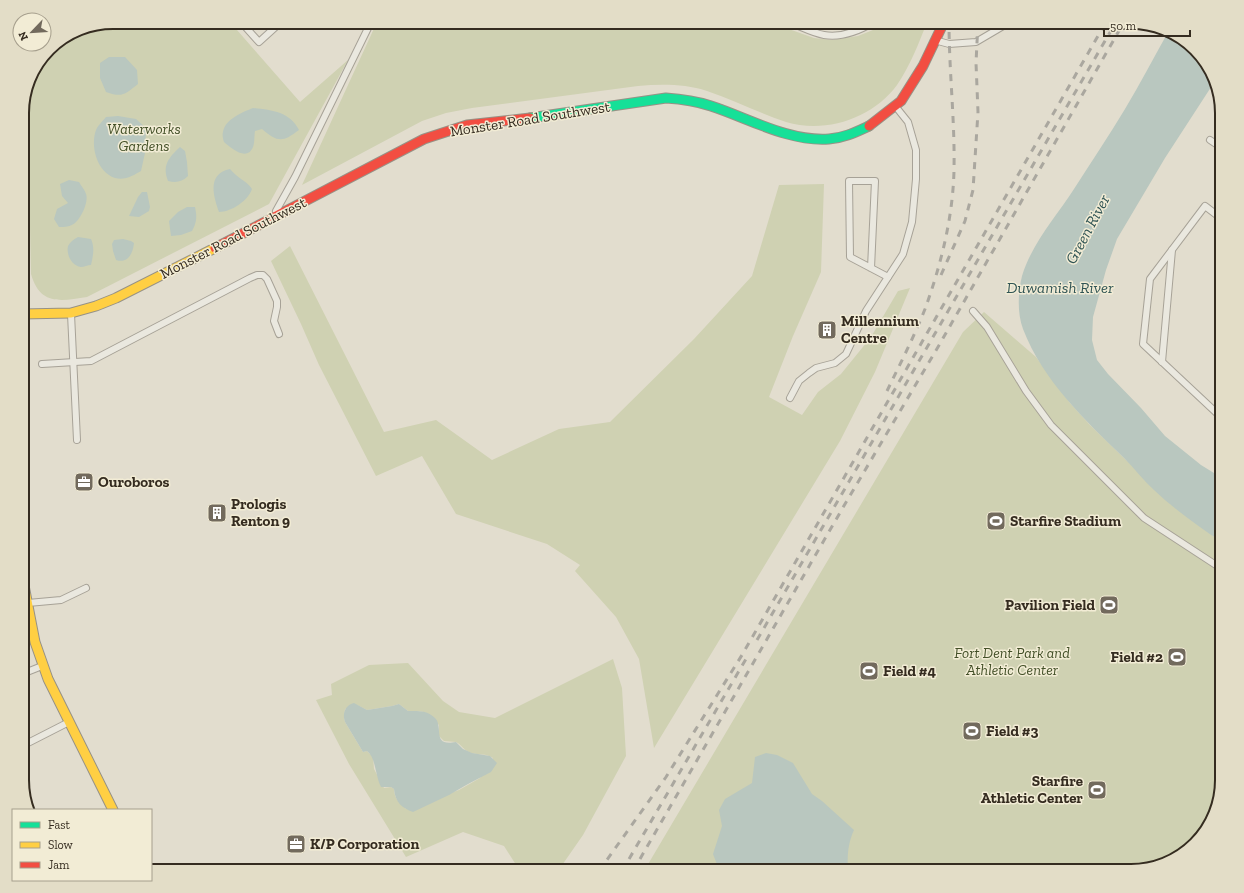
<svg xmlns="http://www.w3.org/2000/svg" width="1244" height="893" viewBox="0 0 1244 893" font-family="'Zilla Slab',serif">
	<style>
		.green { fill: #cfd1b2; fill-rule: evenodd }
		.water { fill: #b9c7bf }
		.lines { fill: none; stroke-linecap: round; stroke-linejoin: round }
		.lane-casing { stroke: #a7a297; stroke-width: 8 }
		.fast-casing { stroke: #979286; stroke-width: 11 }
		.slow-casing { stroke: #979286; stroke-width: 11 }
		.jam-casing { stroke: #979286; stroke-width: 11 }
		.lane { stroke: #eae8df; stroke-width: 6 }
		.fast { stroke: #16e098; stroke-width: 9 }
		.slow { stroke: #ffcf43; stroke-width: 9 }
		.jam { stroke: #f24e42; stroke-width: 9 }
		.rail { stroke: #aaa79f; stroke-width: 3; stroke-dasharray: 7 7; stroke-linecap: butt }
		.labels { text-anchor: middle; stroke-width: 3; stroke-linejoin: round; paint-order: stroke }
		.street-label { font-size: 15px; fill: #352c20; stroke: #f2ecd5 }
		.park-label { font-size: 15px; font-style: italic; fill: #435028; stroke: #f2ecd5 }
		.poi-label { font-size: 15px; font-weight: bold; fill: #352c20; stroke: #f2ecd5; text-anchor: start }
		.water-label { font-size: 16px; font-style: italic; fill: #305454; stroke: #f2ecd5 }
		.rim { fill: none; stroke: #352c20; stroke-width: 2 }
	</style>
	<rect width="100%" height="100%" fill="#e2ddce"/>
	<g class="green">
		<path d="M113,22H230L300,102L348,60L269,204L87,297C61,301 40,306 31,274L27,88L31,72L53,45L78,29Z"/>
		<path d="M377,22H769L814,38L832,40L858,36L873,30L884,22H927C919,43 910,66 897,85C873,118 826,134 786,122C759,113 734,100 707,91C685,84 662,84 638,86L472,108L446,113L422,121L302,185Z"/>
		<polygon points="824,184 821,272 793,336 769,397 802,415 818,392 841,374 871,337 898,291 910,288 875,372 840,441 654,748 639,659 616,617 575,571 580,565 547,544 456,514 422,456 376,476 319,365 301,324 271,261 290,246 384,432 436,420 492,460 559,429 610,422 694,339 752,276 779,185"/>
		<polygon points="984,312 1036,357 1070,403 1089,424 1126,460 1213,536 1222,542 1222,781 1203,835 1172,862 1131,871 644,871 963,332"/>
		<path d="M613,659L622,688L626,756L583,835L558,871H520L504,846L463,832L406,857L349,764L316,700L332,695L331,684L369,665L408,663L443,701L459,712L495,718ZM399,704L408,711C428,711 424,711 439,725V736L444,741L456,742C462,745 463,750 471,753C479,755 486,753 493,758L480,778L459,790L406,809C400,801 395,802 394,789L391,787L384,788L374,769L373,757L367,751L363,752L345,722L344,718L345,709L357,705L367,710L392,706Z"/>
	</g>
	<g class="water">
		<path d="M1167,34L1186,41L1213,72L1215,81L1165,158L1117,239L1106,270L1093,317L1092,340L1097,360L1108,374L1141,408L1165,436L1201,465L1222,478V542C1199,527 1174,509 1154,490C1143,480 1134,468 1124,458C1085,420 1043,381 1023,329C1017,313 1018,292 1022,276C1032,243 1056,217 1074,189C1091,162 1109,136 1125,109C1140,84 1153,59 1167,34Z"/>
		<path d="M109,57H125L137,70L138,84C125,94 123,98 106,92L100,78V63Z"/>
		<path d="M253,108C272,110 290,112 299,130C283,142 278,143 262,129L255,131C254,136 255,142 253,147C247,162 231,148 224,142C223,139 222,135 223,132C225,119 243,112 253,108Z"/>
		<path d="M118,116L136,119L146,128L145,153L141,171C134,175 125,181 115,178C97,172 90,146 96,130C98,125 103,121 106,117Z"/>
		<path d="M180,147L185,151L187,162L188,176C182,182 176,183 168,181C162,166 168,158 180,147Z"/>
		<path d="M230,169C237,178 247,181 252,189C248,201 231,212 219,212C213,195 207,174 230,169Z"/>
		<path d="M69,180L79,182C81,186 85,190 86,194C89,202 81,218 75,223C70,227 65,227 59,227L54,219L57,209L68,203L62,196L60,184Z"/>
		<polygon points="142,192 147,192 150,207 149,211 139,217 129,216 138,197"/>
		<path d="M187,207H195C197,216 197,222 192,231L181,235L171,236L169,221L178,212Z"/>
		<path d="M78,237L91,239C95,248 93,256 91,265C88,265 84,267 81,267C72,266 66,255 68,246C70,242 74,239 78,237Z"/>
		<path d="M123,239L131,241L134,243C133,253 128,264 116,260L113,251L112,244L114,240Z"/>
		<path d="M354,703L367,710L392,706L399,704L408,711C418,711 427,710 435,718C444,727 431,747 456,742L463,749L472,753L490,756L497,763L491,772L468,784L449,795L413,812C402,808 395,802 394,789L391,787H381C375,775 376,758 367,751L363,752L345,722C342,714 345,705 354,703Z"/>
		<path d="M766,753L777,755L793,763L812,794L822,801L854,830C848,843 847,856 848,871H728L718,867L713,854L722,826L719,810L725,799L752,783L755,757Z"/>
	</g>
	<g class="lines">
		<g class="lane-casing">
			<g id="lane">
				<polyline points="241,22 259,42 281,22"/>
				<path d="M788,22C800,26 812,33 824,35C842,38 859,31 874,22"/>
				<polyline points="938,41 949,44 976,42 1010,22"/>
				<polyline points="1210,140 1222,148"/>
				<polyline points="276,211 295,177 371,22"/>
				<polyline points="1222,219 1205,206 1150,279 1143,344 1222,418"/>
				<polyline points="871,268 875,181 849,181 850,257 888,277"/>
				<polyline points="973,311 987,327 1026,391 1051,425 1144,518 1222,569"/>
				<polyline points="71,314 77,440"/>
				<polyline points="1162,362 1172,250"/>
				<polyline points="42,364 91,361 250,278 257,275 263,275 267,279 277,301 277,307 274,321 279,334"/>
				<polyline points="790,398 799,381 809,373 816,368 835,363 846,354 866,311 903,254 912,222 916,179 916,150 908,122 896,107"/>
				<polyline points="28,603 61,600 86,588"/>
				<polyline points="22,674 42,666"/>
				<polyline points="22,746 69,722"/>
			</g>
		</g>
		<g class="fast-casing">
			<path id="fast" d="M530,118L666,98C682,99 696,101 711,106C748,118 789,142 829,139C844,138 856,132 869,126"/>
		</g>
		<g class="slow-casing">
			<g id="slow">
				<polyline points="22,251 22,292"/>
				<polyline points="22,314 71,313 96,306 116,298 215,248"/>
				<polyline points="22,575 35,642 48,679 113,810"/>
			</g>
		</g>
		<g class="jam-casing">
			<g id="jam">
				<polyline points="869,126 901,101 923,66 944,22"/>
				<polyline points="215,248 424,139 467,125 530,118"/>
			</g>
		</g>
		<use href="#lane" class="lane"/>
		<use href="#fast" class="fast"/>
		<use href="#slow" class="slow"/>
		<use href="#jam" class="jam"/>
		<g class="rail">
			<polyline points="941,275 965,221 973,190 978,112 976,63 978,22"/>
			<path d="M887,391C900,364 914,337 925,309C941,265 953,217 954,170C955,121 949,71 949,22"/>
			<polyline points="757,640 1116,22"/>
			<polyline points="599,871 666,777 742,655 1106,22"/>
			<polyline points="622,871 746,659"/>
			<polyline points="633,871 845,504 938,347 1124,22"/>
		</g>
	</g>
	<defs>
		<g id="building-square" transform="scale(1)"><rect x="-9" y="-9" width="18" height="18" rx="4" fill="#726a5d" stroke="#f2ecd5"/><path d="M-4-6H4V6H1V3H-1V6H-4ZM-2.5-4.3h1.7v1.8h-1.7ZM.8-4.3h1.7v1.8H.8ZM-2.5-1h1.7V.8h-1.7ZM.8-1h1.7V.8H.8Z" fill="#fff"/></g>
		<g id="office-square" transform="scale(1)"><rect x="-9" y="-9" width="18" height="18" rx="4" fill="#726a5d" stroke="#f2ecd5"/><path d="M-6-3h4V-5.5h4V-3h4V5H-6ZM-1-4.5V-3h2v-1.5ZM-6 0V1H6V0Z" fill="#fff"/></g>
		<g id="stadium-square" transform="scale(1)"><rect x="-9" y="-9" width="18" height="18" rx="4" fill="#726a5d" stroke="#f2ecd5"/><path d="M0-5a6.5 5 0 1 0 0 10a6.5 5 0 1 0 0-10ZM-3.5-1.8h7v3.6h-7Z" fill="#fff"/></g>
	</defs>
	<g fill-rule="evenodd">
		<use href="#building-square" x="827" y="330"/>
		<use href="#office-square" x="84" y="482"/>
		<use href="#building-square" x="217" y="513"/>
		<use href="#stadium-square" x="996" y="521"/>
		<use href="#stadium-square" x="1109" y="605"/>
		<use href="#stadium-square" x="1177" y="657"/>
		<use href="#stadium-square" x="869" y="671"/>
		<use href="#stadium-square" x="972" y="731"/>
		<use href="#stadium-square" x="1097" y="790"/>
		<use href="#office-square" x="296" y="844"/>
	</g>
	<g class="labels">
		<g class="street-label">
			<text transform="translate(530 119) rotate(-9)" y="5">Monster Road Southwest</text>
			<text transform="translate(233 238) rotate(-27)" y="5">Monster Road Southwest</text>
		</g>
		<g class="park-label">
			<text x="144" y="134">Waterworks<tspan x="144" dy="17">Gardens</tspan></text>
			<text x="1012" y="658">Fort Dent Park and<tspan x="1012" dy="17">Athletic Center</tspan></text>
		</g>
		<g class="poi-label">
			<text x="841" y="326">Millennium<tspan x="841" dy="17">Centre</tspan></text>
			<text x="98" y="487">Ouroboros</text>
			<text x="231" y="509">Prologis<tspan x="231" dy="17">Renton 9</tspan></text>
			<text x="1010" y="526">Starfire Stadium</text>
			<text x="1095" y="610" text-anchor="end">Pavilion Field</text>
			<text x="1163" y="662" text-anchor="end">Field #2</text>
			<text x="883" y="676">Field #4</text>
			<text x="986" y="736">Field #3</text>
			<text x="1083" y="786" text-anchor="end">Starfire<tspan x="1083" dy="17">Athletic Center</tspan></text>
			<text x="310" y="849">K/P Corporation</text>
		</g>
		<g class="water-label">
			<text transform="translate(1087 229) rotate(-62)" y="6">Green River</text>
			<text x="1060" y="293">Duwamish River</text>
		</g>
	</g>
	<path d="M0 0H1244V893H0ZM113 29H1131A84 84 0 0 1 1215 113V780A84 84 0 0 1 1131 864H113A84 84 0 0 1 29 780V113A84 84 0 0 1 113 29Z" fill="#e3ddc7" fill-rule="evenodd"/>
	<path class="rim" d="M113 29H1131A84 84 0 0 1 1215 113V780A84 84 0 0 1 1131 864H113A84 84 0 0 1 29 780V113A84 84 0 0 1 113 29Z"/>
	<rect x="12" y="809" width="140" height="72" fill="#f2ecd5" stroke="#a69f8d"/>
	<rect x="20" y="822" width="20" height="6" fill="#16e098" stroke="#a69f8d"/>
	<text x="48" y="829" font-size="12" fill="#352c20">Fast</text>
	<rect x="20" y="842" width="20" height="6" fill="#ffcf43" stroke="#a69f8d"/>
	<text x="48" y="849" font-size="12" fill="#352c20">Slow</text>
	<rect x="20" y="862" width="20" height="6" fill="#f24e42" stroke="#a69f8d"/>
	<text x="48" y="869" font-size="12" fill="#352c20">Jam</text>
	<g transform="translate(32 32) rotate(245)"><circle r="19" fill="#f2ecd5" stroke="#a69f8d"/>
	<path d="M0-3L7 15L0 10L-7 15Z" fill="#726a5d"/>
	<text y="-6" font-size="11" font-weight="bold" text-anchor="middle" fill="#352c20">N</text>
	</g>
	<path d="M1104 30v6h86v-6" fill="none" stroke="#352c20" stroke-width="2"/>
	<text x="1110" y="30" font-size="12" fill="#352c20" stroke="#f2ecd5" stroke-width="3" paint-order="stroke">50 m</text>
</svg>
